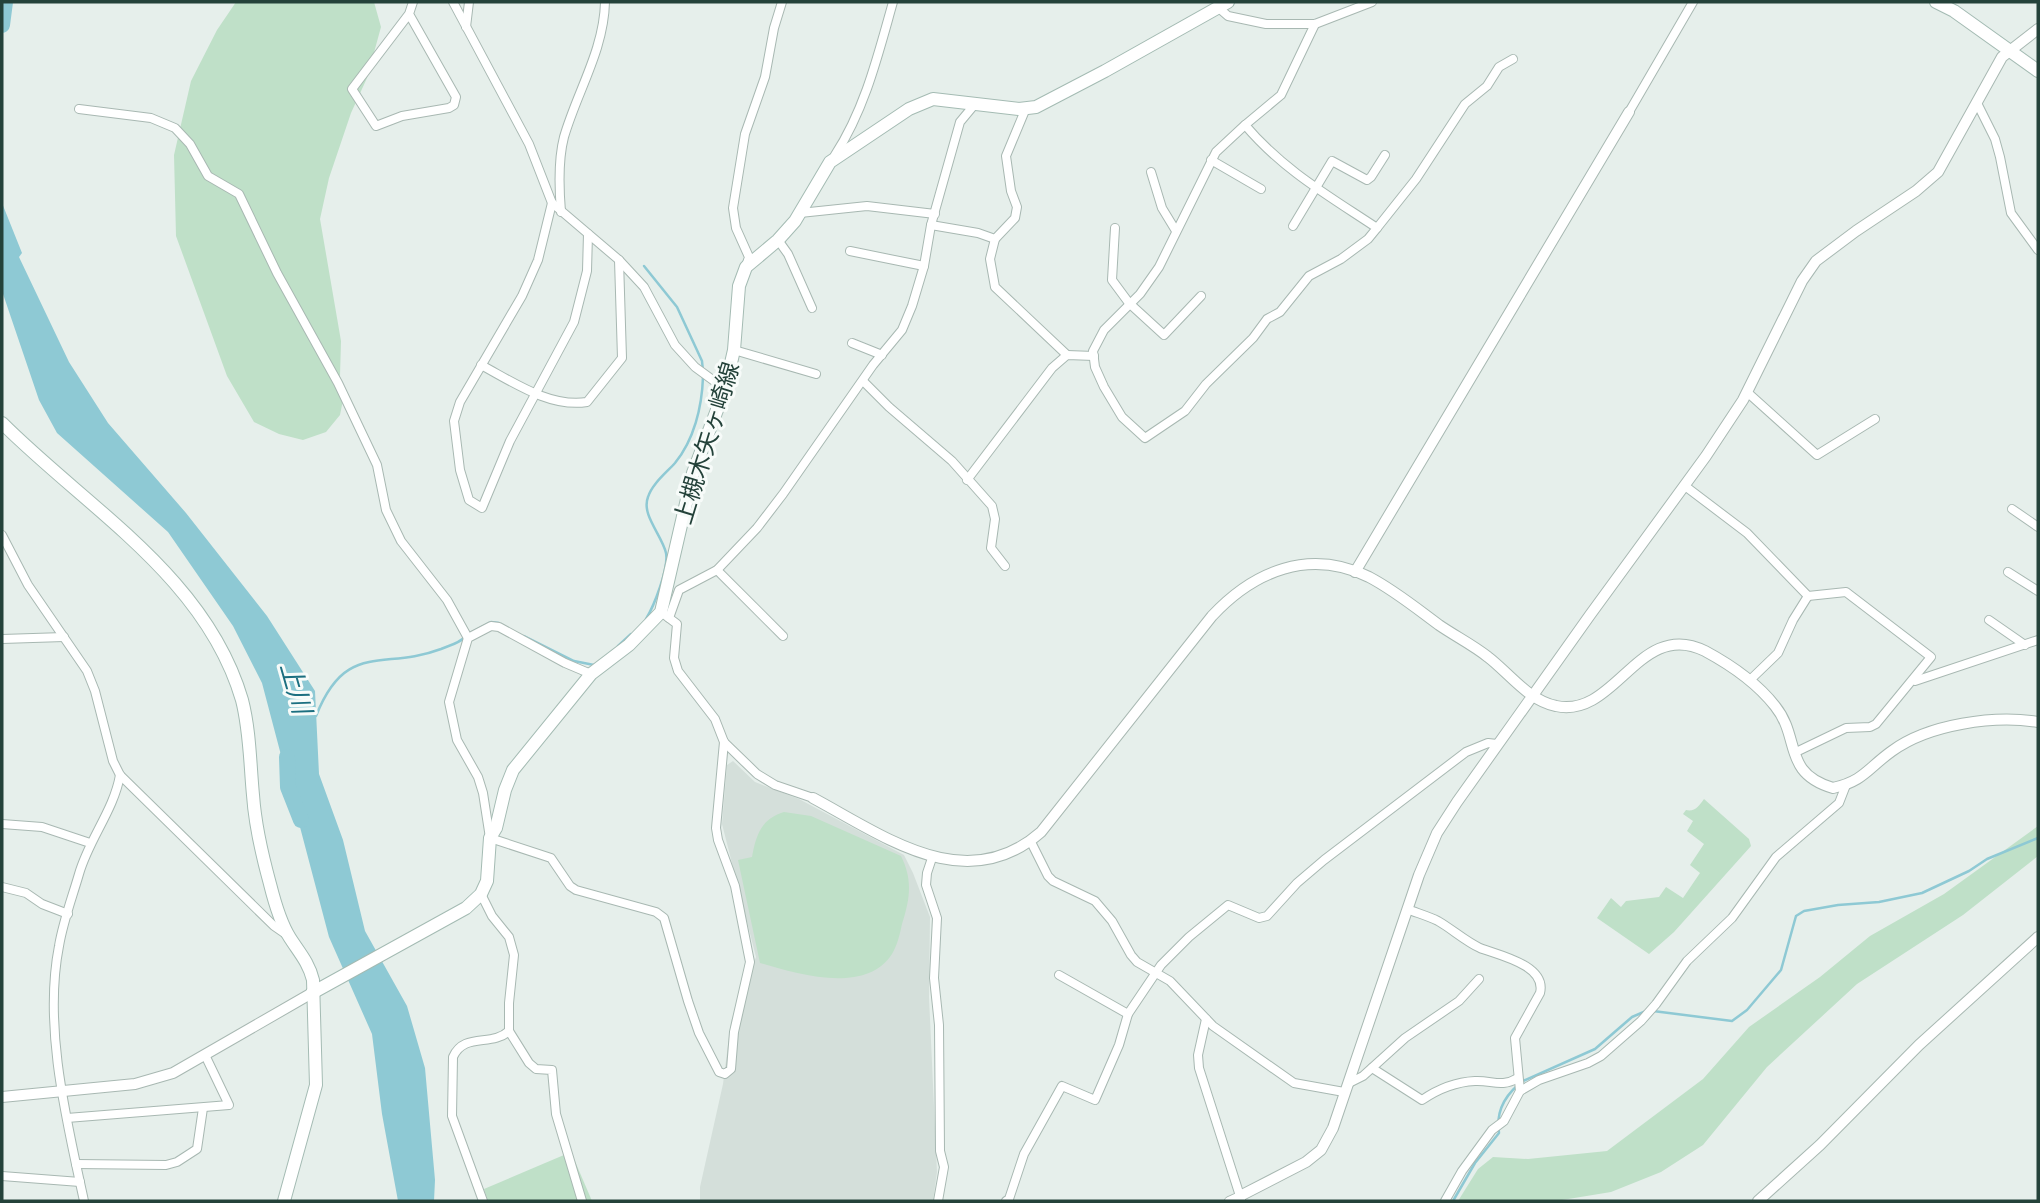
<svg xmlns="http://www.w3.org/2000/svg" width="2040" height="1203" viewBox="0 0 2040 1203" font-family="Mulish,'Noto Sans JP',sans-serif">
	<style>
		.built { fill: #d4dfda }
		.green { fill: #bfe0c8 }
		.water { fill: #8ec9d4 }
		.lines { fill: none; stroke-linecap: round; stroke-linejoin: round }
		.stream { stroke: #8ec9d4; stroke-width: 2.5 }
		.river { stroke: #8ec9d4; stroke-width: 16 }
		.minor-casing { stroke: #a8b8b2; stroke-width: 10 }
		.tertiary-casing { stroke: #a8b8b2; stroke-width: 12 }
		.secondary-casing { stroke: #a4bbb3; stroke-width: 14 }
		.minor { stroke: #fff; stroke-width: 8 }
		.tertiary { stroke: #fff; stroke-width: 10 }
		.secondary { stroke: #fff; stroke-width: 12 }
		.labels { text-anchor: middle; stroke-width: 6; stroke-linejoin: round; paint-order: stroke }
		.street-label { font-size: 24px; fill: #24423a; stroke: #f7fbf9 }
		.water-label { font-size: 26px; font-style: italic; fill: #1c6f80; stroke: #f7fbf9 }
	</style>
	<rect width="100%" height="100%" fill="#e6efeb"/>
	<polygon class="built" points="733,761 755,782 799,799 904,855 913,873 930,917 929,997 937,1172 933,1201 700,1201 700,1187 723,1084 731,1021 756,957 722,824 727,765"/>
	<g class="green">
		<polygon points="236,2 374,2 381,27 367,78 351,113 329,178 320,219 341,341 340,376 343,400 340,415 326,432 303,440 279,434 254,422 227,376 176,236 174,155 191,81 217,30"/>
		<path d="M1704,799L1749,839L1751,846L1674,932L1649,954L1597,918L1611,898L1621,907L1626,901L1659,897L1666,887L1683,898L1700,873L1690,865L1704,844L1687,831L1693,821L1683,814L1686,810C1695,812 1699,806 1704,799Z"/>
		<path d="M784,812L811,816L901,856C913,880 910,899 902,924C900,934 897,946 892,954C866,995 796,974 760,963L738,860L752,857C756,835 761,819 784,812Z"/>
		<polygon points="2038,826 2038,856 1963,915 1857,984 1767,1067 1703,1145 1661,1172 1611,1192 1556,1201 1458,1201 1478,1169 1493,1157 1528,1159 1607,1151 1703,1079 1749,1027 1820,977 1870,936 1944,894"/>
		<polygon points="571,1152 592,1201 488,1201 484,1189"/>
	</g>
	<polygon class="water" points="2,203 22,253 19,257 69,362 108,423 186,513 267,616 315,691 319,774 343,840 365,931 407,1006 425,1068 435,1180 434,1201 398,1201 382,1114 372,1034 329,937 262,683 233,626 168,532 57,433 39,400 2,291"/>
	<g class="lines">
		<g class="stream">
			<polyline points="644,266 677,307 702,361 703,371"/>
			<path d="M646,619C654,606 669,568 666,553C662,535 641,515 648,497C652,484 666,473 675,463C694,440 702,407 703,377"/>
			<polyline points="470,633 491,622 499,623"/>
			<polyline points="524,636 574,661 594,665"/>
			<polyline points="618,646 631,634"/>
			<path d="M316,716C346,640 383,671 441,649C450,645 458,644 465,637"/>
			<polyline points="1653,1011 1732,1021 1747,1010 1781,970 1796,916 1804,911 1838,905 1879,902 1922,893 1969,871 1987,859 2038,838"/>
			<polyline points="1523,1081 1595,1049 1632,1017 1646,1011"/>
			<path d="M1453,1201L1475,1163L1499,1133C1496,1114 1503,1098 1518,1085"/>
		</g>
		<g class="river">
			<polyline points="2,25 5,2"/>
			<polyline points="287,757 288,787 301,820"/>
		</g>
		<g class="minor-casing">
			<g id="minor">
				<polyline points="453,2 529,144 552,203 619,260 644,287 675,345 695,367 725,389"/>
				<polyline points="1220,9 1228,16 1266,24 1315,24 1372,2"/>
				<polyline points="409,14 456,97 454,105 449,108 402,116 376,126 352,89 409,14 413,2"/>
				<polyline points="466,27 469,2"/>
				<polyline points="1977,103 1995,139 2000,157 2011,213 2038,250"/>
				<polyline points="79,109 151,118 175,128 190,144 208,176 239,194 277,273 338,383 377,465 386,510 401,541 447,600 468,638"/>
				<polyline points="1629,112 1693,2"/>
				<path d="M1245,125C1283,170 1329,196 1377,228L1368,239L1341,259L1309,276L1280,312L1267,319L1253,338L1206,384L1185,411L1145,438L1122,417L1104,387L1095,367L1093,351L1104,330L1140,294L1159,267L1216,152Z"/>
				<polyline points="1245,125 1281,95 1315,24"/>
				<path d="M835,155C865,109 878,55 893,2"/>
				<polyline points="1211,160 1261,189"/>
				<polyline points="1151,172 1162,208 1176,231"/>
				<polyline points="552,203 538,260 522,296 460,402 454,421 460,470 469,500 482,508 510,441 574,322 587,271 588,234"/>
				<path d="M561,212C559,188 558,160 564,137C577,92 604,50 605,2"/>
				<polyline points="800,213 867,206 935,214"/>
				<polyline points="931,225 978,233 995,239 1015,218 1017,207 1011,191 1006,156 1026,108"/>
				<polyline points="1293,226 1332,161 1367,180 1371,177 1385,155"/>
				<polyline points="1115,228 1112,280 1129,303 1164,335 1201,296"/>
				<polyline points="1377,228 1416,179 1465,104 1487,86 1499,67 1513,59"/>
				<polyline points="995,239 990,259 995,287 1067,355"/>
				<polyline points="778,240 788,254 812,308"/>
				<polyline points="850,251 924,266"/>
				<polyline points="746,266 749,257 736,228 733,208 745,134 765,77 774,28 782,2"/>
				<polyline points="852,343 882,355"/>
				<polyline points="734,350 816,374"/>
				<path d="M481,365C513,382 550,408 587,402L622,358L619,260"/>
				<polyline points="863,381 889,407 952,461 992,506 995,519 991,548 1005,566"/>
				<polyline points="1747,392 1817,455 1875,419"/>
				<polyline points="967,480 1052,368 1067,355 1094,356"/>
				<polyline points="1685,486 1747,533 1808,596"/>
				<polyline points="2012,509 2038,527"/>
				<polyline points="2,535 28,585 87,671 95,691 113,761 120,775 274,926 287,935"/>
				<polyline points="717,570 783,636"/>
				<polyline points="2008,572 2038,591"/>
				<polyline points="665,615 677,624 674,658 678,671 715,719 724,742 757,774 775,785 813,798"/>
				<polyline points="669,618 679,590 717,570 757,528 783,494 873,365 902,330 912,306 924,266 931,225 960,122 975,104"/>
				<polyline points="1989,620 2025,645"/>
				<polyline points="2,639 64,637"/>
				<polyline points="591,674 565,663 499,627 491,626 468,638 449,702 457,740 478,777 483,793 490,838 551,858 570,886 576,890 656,912 664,918 688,1001 699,1033 719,1072 725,1074 731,1069 734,1032 750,962 735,886 718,840 716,828 724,742"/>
				<polyline points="1750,680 1778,653 1793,620 1808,596"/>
				<polyline points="1915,681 2038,640"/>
				<polyline points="1794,753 1846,728 1870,727 1876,724 1931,657 1846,592 1808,596"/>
				<polyline points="2,824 42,827 90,843"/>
				<polyline points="1031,842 1048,876 1053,881 1095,901 1112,921 1131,955 1137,962 1170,981 1213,1026 1294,1083 1344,1092"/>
				<polyline points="932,858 927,873 926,885 937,918 934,978 939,1025 940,1151 944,1167 938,1201"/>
				<polyline points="2,887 26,893 42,904 68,914"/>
				<polyline points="481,894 492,916 509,937 514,955 509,1003 509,1031 529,1063 536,1069 552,1070 556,1114 582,1201"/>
				<path d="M1407,909C1417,913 1428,916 1438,921C1452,929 1465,941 1480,948C1498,955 1547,965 1540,993L1515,1038L1520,1091"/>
				<polyline points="1059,975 1128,1014"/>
				<polyline points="1206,1019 1198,1055 1199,1068 1240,1196 1229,1201"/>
				<path d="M1372,1068L1422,1100C1438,1089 1455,1082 1475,1081C1492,1080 1501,1088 1518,1078"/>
				<polyline points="1349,1083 1363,1076 1405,1038 1459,1001 1479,979"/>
				<polyline points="67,1118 229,1105 205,1055"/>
				<polyline points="76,1164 166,1165 177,1162 197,1149 203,1108"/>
				<polyline points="2,1176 80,1182"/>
				<path d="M84,1201C67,1122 43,1027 59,946C63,922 72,898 79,874C89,839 114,810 120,775"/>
				<path d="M483,1201L452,1116L453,1057C464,1032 492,1047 509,1031"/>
				<polyline points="1006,1201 1009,1199 1024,1154 1062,1086 1095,1100 1119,1045 1128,1014 1161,965 1189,937 1228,905 1259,918 1267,916 1297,883 1324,860 1466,752 1488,743 1497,744"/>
				<polyline points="1445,1201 1462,1171 1492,1130 1504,1121 1520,1091 1539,1080 1588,1063 1601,1056 1641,1021 1656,1004 1687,961 1732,918 1776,857 1839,803 1846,785"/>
			</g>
		</g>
		<g class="tertiary-casing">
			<g id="tertiary">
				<polyline points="1355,572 1629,112"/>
				<path d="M813,798C884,836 966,898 1041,832L1212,616C1254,571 1309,548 1369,577C1394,590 1416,608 1439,625C1455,636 1473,645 1488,657C1509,673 1529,701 1556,706C1616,719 1639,618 1705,651C1731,665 1757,683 1775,706C1801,738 1782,773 1833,788C1864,781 1868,768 1892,751C1929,724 1994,715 2038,722"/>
				<polyline points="2,1097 135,1084 173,1073 312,993"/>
				<polyline points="1240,1201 1240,1196 1306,1162 1321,1150 1333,1128 1419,875 1437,833 1457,802 1590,615 1706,456 1743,400 1802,281 1816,261 1856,231 1916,191 1938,172 2002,57 2038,29"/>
				<polyline points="1758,1201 1820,1145 1919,1045 2038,937"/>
			</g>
		</g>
		<g class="secondary-casing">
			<g id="secondary">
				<polyline points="1936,2 1954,11 2038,71"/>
				<path d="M2,423C88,509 206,577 242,700C250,731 250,764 253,795C255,824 262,855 270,884C274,900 281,924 290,938C299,952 309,963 313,980L316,1085L284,1201"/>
				<polyline points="312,993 466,908 481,894 487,881 490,838 496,828 505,790 513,770 591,674 629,645 661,612 693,473 725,389 734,350 739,286 746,267 778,240 795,221 830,162 909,109 933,99 1019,109 1036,107 1105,71 1228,2"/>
			</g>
		</g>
		<use href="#minor" class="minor"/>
		<use href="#tertiary" class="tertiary"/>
		<use href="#secondary" class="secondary"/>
	</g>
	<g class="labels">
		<g class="street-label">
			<text transform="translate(707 443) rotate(-73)" y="8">上槻木矢ヶ崎線</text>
		</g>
		<g class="water-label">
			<text transform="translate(296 688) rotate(74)" y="9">上川</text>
		</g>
	</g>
	<rect width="2040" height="1203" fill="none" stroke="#24423a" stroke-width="7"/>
</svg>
